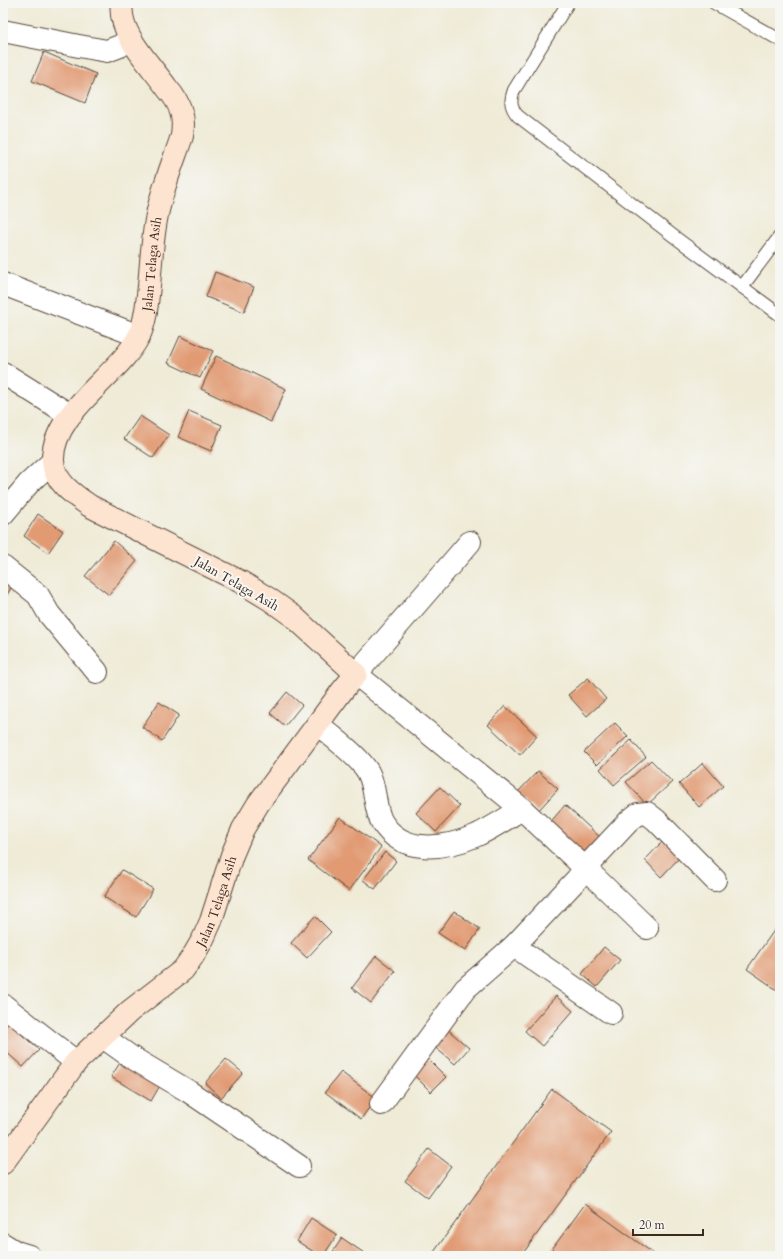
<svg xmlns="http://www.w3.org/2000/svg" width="783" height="1259" viewBox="0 0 783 1259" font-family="Cardo,serif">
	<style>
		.building { fill: #e19a72 }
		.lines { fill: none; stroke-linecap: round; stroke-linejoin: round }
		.lane-casing { stroke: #56473a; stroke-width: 14 }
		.street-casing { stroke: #56473a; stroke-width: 24 }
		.secondary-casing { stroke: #56473a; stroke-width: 24 }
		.lane { stroke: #fff; stroke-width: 12 }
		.street { stroke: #fff; stroke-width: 22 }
		.secondary { stroke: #fde4d0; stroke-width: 22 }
		.labels { text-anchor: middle; stroke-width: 4; stroke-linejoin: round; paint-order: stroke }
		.street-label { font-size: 13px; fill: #3b2a1e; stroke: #f6f6f2 }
	</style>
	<rect width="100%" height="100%" fill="#f6f6f2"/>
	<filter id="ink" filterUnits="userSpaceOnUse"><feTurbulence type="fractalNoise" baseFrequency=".025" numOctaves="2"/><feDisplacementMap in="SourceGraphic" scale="8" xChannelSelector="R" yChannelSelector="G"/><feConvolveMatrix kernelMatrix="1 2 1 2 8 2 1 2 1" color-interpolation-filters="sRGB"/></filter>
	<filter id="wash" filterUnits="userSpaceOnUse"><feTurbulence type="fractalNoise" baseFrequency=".012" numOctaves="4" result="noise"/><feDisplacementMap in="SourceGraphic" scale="16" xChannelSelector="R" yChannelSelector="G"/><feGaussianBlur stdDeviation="0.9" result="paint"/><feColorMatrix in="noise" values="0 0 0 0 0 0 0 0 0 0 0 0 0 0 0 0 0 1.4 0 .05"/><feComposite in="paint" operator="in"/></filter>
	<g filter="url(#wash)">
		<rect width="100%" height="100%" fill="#efebd7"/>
		<g id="blocks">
			<g class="building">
				<polygon points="44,52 96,74 85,103 32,81"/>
				<polygon points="215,272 254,287 244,312 206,297"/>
				<polygon points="180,336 213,351 200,378 168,363"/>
				<polygon points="216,356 286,389 271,422 201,389"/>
				<polygon points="189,411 222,425 211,451 178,437"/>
				<polygon points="140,416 169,435 153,458 124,439"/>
				<polygon points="38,514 63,531 48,553 24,536"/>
				<polygon points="114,541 137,561 109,595 85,576"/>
				<polygon points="3,576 14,583 3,601"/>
				<polygon points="588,678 606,699 587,716 568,695"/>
				<polygon points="287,692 302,705 285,726 270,713"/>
				<polygon points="159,702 179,715 162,741 142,727"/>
				<polygon points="505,706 537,736 520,755 488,725"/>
				<polygon points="615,723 628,736 597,765 584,752"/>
				<polygon points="631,740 646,757 614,785 600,769"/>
				<polygon points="651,760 672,782 647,805 626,782"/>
				<polygon points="703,763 723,786 699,807 679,784"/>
				<polygon points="538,771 558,789 537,812 517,793"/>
				<polygon points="440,787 460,806 436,832 416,813"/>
				<polygon points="565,805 602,839 585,858 548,825"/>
				<polygon points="340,817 381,847 349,891 308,860"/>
				<polygon points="664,840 681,856 661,877 645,860"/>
				<polygon points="385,852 396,861 375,889 363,880"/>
				<polygon points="122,870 153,889 136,917 104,897"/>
				<polygon points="454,911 480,929 465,951 438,933"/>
				<polygon points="315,916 331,932 307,958 291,943"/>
				<polygon points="780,922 780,992 747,969"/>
				<polygon points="604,947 620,960 597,987 582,974"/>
				<polygon points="376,956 395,971 371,1003 352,988"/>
				<polygon points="556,996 573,1011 542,1046 525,1031"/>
				<polygon points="9,1023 39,1050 23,1067 3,1049 3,1029"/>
				<polygon points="445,1027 469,1048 455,1064 431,1044"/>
				<polygon points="425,1056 446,1077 431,1092 410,1071"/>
				<polygon points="123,1058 162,1082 151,1101 111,1077"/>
				<polygon points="226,1059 243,1073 221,1098 205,1083"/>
				<polygon points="341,1072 376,1098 361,1119 325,1092"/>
				<polygon points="552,1089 611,1132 521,1256 431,1256"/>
				<polygon points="429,1149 451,1166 428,1198 405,1181"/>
				<polygon points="585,1204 657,1256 547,1256"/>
				<polygon points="311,1218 337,1235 323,1256 320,1256 297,1241"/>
				<polygon points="342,1238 367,1255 367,1256 330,1256"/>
			</g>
		</g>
	</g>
	<g filter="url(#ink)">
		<use href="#blocks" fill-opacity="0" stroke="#56473a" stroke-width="1"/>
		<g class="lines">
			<g class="lane-casing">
				<g id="lane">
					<path d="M568,3L514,90C510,101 510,107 518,116L676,238L780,315"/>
					<polyline points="714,3 780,40"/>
					<polyline points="742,287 780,236"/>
				</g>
			</g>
			<g class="street-casing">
				<g id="street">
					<polyline points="3,31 79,46 107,51 120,46 130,39"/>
					<polyline points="3,284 139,336"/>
					<polyline points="3,373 70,415"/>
					<polyline points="3,514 29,483 53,461"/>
					<polyline points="3,567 38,595 49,614 97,672"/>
					<path d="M318,724C332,737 359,756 368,772C376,786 374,809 382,822C402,855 444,849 475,836C491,829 507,818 522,809"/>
					<polyline points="647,928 585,868 629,821 638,814 647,813 656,820 715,880"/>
					<polyline points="514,946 611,1013"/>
					<polyline points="3,1005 76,1062"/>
					<polyline points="103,1037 131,1057 188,1091 299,1166"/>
					<polyline points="381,1104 465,989 514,946 577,879 585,868 522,809 356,674 470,542"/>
					<polyline points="3,1244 16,1252 29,1256"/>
				</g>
			</g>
			<g class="secondary-casing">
				<g id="secondary">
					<path id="s1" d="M3,1163L76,1062L130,1011L183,970L193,956L203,939L211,921L232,855L243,829L258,804L342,691L356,674L293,616L269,599L241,582L90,506C74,495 54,482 53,461C51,412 119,376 139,336C146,321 147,303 149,286C151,264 152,242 156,220C161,191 173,163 182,136C183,128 184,120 181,112C179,103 173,95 167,88C151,65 117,33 122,3"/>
				</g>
			</g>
			<use href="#lane" class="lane"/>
			<use href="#street" class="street"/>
			<use href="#secondary" class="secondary"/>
		</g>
	</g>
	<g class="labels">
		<g class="street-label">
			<text dy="5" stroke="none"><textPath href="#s1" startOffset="1218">Jalan Telaga Asih</textPath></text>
			<text transform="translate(237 583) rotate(30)" y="5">Jalan Telaga Asih</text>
			<text dy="5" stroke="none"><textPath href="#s1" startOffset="343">Jalan Telaga Asih</textPath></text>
		</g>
	</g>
	<rect width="783" height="1259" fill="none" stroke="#f6f6f2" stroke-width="16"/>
	<path d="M633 1229v6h70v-6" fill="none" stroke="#3b2a1e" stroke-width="2"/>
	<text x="639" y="1229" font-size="12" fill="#3b2a1e" stroke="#f6f6f2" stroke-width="3" paint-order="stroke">20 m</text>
</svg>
